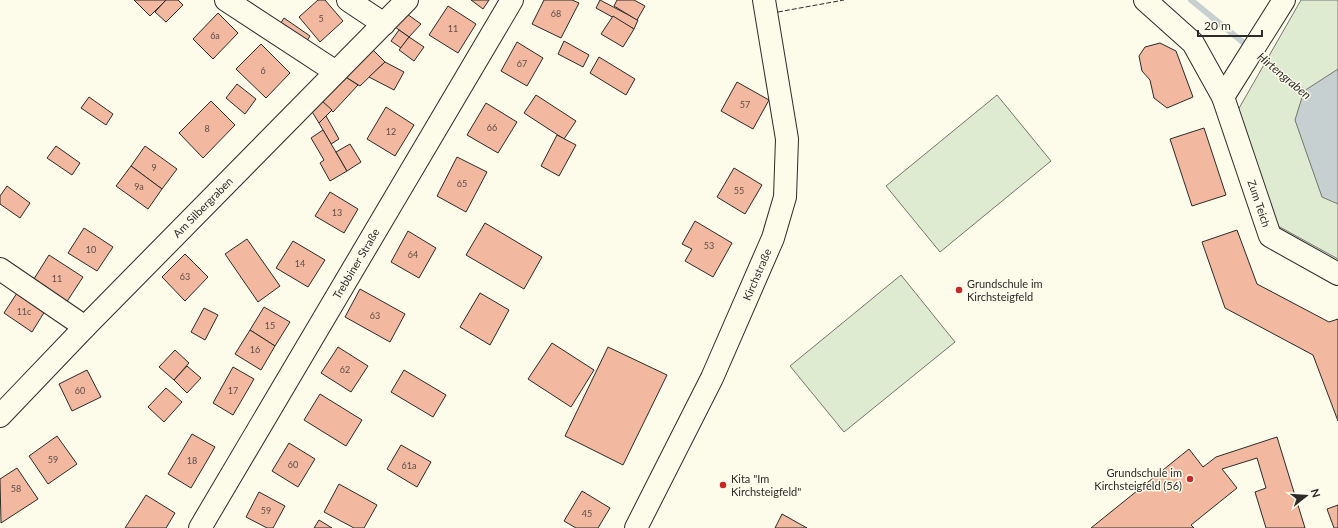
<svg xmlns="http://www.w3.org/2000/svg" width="1338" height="528" viewBox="0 0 1338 528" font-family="Lato,sans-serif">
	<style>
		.green { fill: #deebd1; stroke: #74746e }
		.water { fill: #c7d0d0; stroke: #74746e }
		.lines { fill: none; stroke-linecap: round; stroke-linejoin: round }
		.stream { stroke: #c7d0d0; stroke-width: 6 }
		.building { fill: #f2b8a0; stroke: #2b2b2b }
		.minor-casing { stroke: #2b2b2b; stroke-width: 24 }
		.minor { stroke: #fdfbea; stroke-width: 22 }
		.fence { stroke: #2b2b2b; stroke-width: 1; stroke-dasharray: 5 2; stroke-linecap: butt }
		.poi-dot { fill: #c62828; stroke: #fdfbea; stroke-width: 1.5 }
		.labels { text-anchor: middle; stroke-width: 3; stroke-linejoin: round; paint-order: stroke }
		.number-label { font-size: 9px; fill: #5d4e48 }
		.street-label { font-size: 11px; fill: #2b2b2b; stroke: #fdfbea }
		.poi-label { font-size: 11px; fill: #2b2b2b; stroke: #fdfbea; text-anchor: start }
		.water-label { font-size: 12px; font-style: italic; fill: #2b2b2b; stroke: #fdfbea }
	</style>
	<rect width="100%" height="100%" fill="#fdfbea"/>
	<g class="green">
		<polygon points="1301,0 1338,0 1338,259 1278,226 1238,110"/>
		<polygon points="997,95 1051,161 940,252 886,186"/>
		<polygon points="901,275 955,342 844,432 790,366"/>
	</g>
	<polygon class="water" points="1338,69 1338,204 1322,197 1295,120 1304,91"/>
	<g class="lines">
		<polyline class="stream" points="1191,0 1309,96"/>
	</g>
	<g class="building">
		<polygon points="134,0 166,0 150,16"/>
		<polygon points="166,0 178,0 183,5 166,22 155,12"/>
		<polygon points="318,0 325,0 343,21 320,42 299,17"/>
		<polygon points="471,0 489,0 483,9"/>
		<polygon points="544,0 572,0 579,3 561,38 532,24"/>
		<polygon points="600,0 638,20 634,29 596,8"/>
		<polygon points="617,0 634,0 645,6 637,20 614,6"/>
		<polygon points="448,6 476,24 458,53 429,35"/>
		<polygon points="218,13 238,33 213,59 193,39"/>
		<polygon points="407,14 421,24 409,37 395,27"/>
		<polygon points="613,16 634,29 623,47 601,34"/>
		<polygon points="284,18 310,36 303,47 277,29"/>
		<polygon points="399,30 409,37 401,48 391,41"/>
		<polygon points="409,37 424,47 414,61 399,50"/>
		<polygon points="564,41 589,55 583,67 558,54"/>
		<polygon points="517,42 543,58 527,86 501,71"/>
		<polygon points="1160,43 1176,51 1193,97 1167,108 1154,98 1150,80 1142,71 1139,56 1145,47"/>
		<polygon points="261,44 290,73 266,98 236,69"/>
		<polygon points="371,48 385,62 360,86 344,76"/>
		<polygon points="599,57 635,79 626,95 590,73"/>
		<polygon points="385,62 404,72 394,90 369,77"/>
		<polygon points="344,76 358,85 333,112 321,100"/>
		<polygon points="737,82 769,100 753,129 721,111"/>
		<polygon points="237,84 256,99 245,114 226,98"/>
		<polygon points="536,95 576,121 564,139 524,113"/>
		<polygon points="89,97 113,114 106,125 81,108"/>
		<polygon points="321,100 332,110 319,123 311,110"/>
		<polygon points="211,101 235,125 203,158 179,133"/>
		<polygon points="486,103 517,122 498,153 467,135"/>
		<polygon points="386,107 414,125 395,156 367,139"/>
		<polygon points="326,116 339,139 331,144 319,123"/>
		<polygon points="1204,128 1226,195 1192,206 1170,139"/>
		<polygon points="323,130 347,171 330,181 320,163 324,160 311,138"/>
		<polygon points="557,135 576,145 559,176 541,166"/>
		<polygon points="350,144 361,162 347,171 336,152"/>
		<polygon points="56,146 80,163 72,175 47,158"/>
		<polygon points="145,146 177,169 162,189 131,166"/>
		<polygon points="457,157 487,172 466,212 437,196"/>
		<polygon points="131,166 162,189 148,209 116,186"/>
		<polygon points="734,168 762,185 745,214 717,197"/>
		<polygon points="7,186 30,203 20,218 0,204 0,196"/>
		<polygon points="330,192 358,209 344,233 315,216"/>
		<polygon points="695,221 732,243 713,277 685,261 692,249 682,244"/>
		<polygon points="485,223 542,257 524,289 466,255"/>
		<polygon points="84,228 113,247 97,271 68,253"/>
		<polygon points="1237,230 1257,284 1329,322 1338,319 1338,421 1313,355 1225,308 1202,242"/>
		<polygon points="408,231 436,248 419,278 391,262"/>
		<polygon points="247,239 280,286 258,302 225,254"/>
		<polygon points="293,241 325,260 308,287 276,268"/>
		<polygon points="185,254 208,277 185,301 162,277"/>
		<polygon points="49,255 83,277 66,303 32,282"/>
		<polygon points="360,289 405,314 390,342 345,317"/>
		<polygon points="17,293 45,311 32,332 4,313"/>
		<polygon points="480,293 509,310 490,345 460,327"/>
		<polygon points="264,307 290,322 275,346 250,330"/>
		<polygon points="204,308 218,315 205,340 191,332"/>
		<polygon points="250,330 275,346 261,370 235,354"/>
		<polygon points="552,343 594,370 571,407 528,379"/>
		<polygon points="338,347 368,366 351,392 321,373"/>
		<polygon points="608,347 667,375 623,465 565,436"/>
		<polygon points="175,350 189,363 174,380 159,367"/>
		<polygon points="187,366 201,378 187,393 174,380"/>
		<polygon points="233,367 254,379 233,415 213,403"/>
		<polygon points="87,370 101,397 72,411 59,384"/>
		<polygon points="404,370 446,395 433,417 391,392"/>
		<polygon points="166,388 182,402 164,422 148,407"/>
		<polygon points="320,394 362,420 346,446 304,420"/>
		<polygon points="192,434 215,447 191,488 168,474"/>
		<polygon points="57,436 77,464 48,484 29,456"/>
		<polygon points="1277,437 1305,528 1266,528 1255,492 1266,488 1257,458 1222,469 1237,488 1191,525 1194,528 1091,528 1189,449 1203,467 1216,457"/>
		<polygon points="289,443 315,459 298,487 272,471"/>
		<polygon points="401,445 431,462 417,487 387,469"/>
		<polygon points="17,468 38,499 1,523 0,479"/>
		<polygon points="339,484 377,505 364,528 354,528 324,512"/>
		<polygon points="582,491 610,508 598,528 576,528 564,521"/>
		<polygon points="259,492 285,506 273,528 267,528 246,517"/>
		<polygon points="146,495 175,513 166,528 125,528"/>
		<polygon points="1338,505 1338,528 1334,528 1327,509"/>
		<polygon points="782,514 807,528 775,528"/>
		<polygon points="319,520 332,528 314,528"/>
	</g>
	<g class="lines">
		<g class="minor-casing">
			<g id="minor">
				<polyline points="226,0 336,72"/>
				<polyline points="348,0 384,24"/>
				<polyline points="1145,0 1193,43 1223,97"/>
				<path id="s1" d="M1284,0L1223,97L1270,236L1338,274"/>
				<polyline points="0,269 85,327"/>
				<path id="s2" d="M0,416L85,327L407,0"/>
				<path id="s3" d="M200,528L512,0"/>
				<path id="s4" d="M636,528L712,378L773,238L785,197L787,139L764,0"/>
			</g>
		</g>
		<use href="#minor" class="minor"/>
		<polyline class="fence" points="778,12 844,0"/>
	</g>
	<g class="poi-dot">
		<circle cx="959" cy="290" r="4"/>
		<circle cx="1190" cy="479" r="4"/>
		<circle cx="723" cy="485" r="4"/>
	</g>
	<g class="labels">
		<g class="number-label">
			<text x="556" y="17">68</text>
			<text x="321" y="22">5</text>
			<text x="453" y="32">11</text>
			<text x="215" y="39">6a</text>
			<text x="522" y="67">67</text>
			<text x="263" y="74">6</text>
			<text x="745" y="108">57</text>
			<text x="492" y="131">66</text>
			<text x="207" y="132">8</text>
			<text x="391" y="135">12</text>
			<text x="154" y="171">9</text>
			<text x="462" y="187">65</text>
			<text x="139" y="190">9a</text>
			<text x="739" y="194">55</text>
			<text x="337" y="216">13</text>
			<text x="709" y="249">53</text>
			<text x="91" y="253">10</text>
			<text x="413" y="258">64</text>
			<text x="300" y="267">14</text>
			<text x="185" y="280">63</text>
			<text x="57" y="282">11</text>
			<text x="24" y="315">11c</text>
			<text x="375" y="319">63</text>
			<text x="270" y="329">15</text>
			<text x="255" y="353">16</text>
			<text x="345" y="373">62</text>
			<text x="80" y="394">60</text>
			<text x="233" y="394">17</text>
			<text x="53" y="463">59</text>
			<text x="192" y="464">18</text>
			<text x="293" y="468">60</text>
			<text x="409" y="469">61a</text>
			<text x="16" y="492">58</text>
			<text x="266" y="514">59</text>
			<text x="587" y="517">45</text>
		</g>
		<g class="street-label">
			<text dy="4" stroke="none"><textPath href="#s1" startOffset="227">Zum Teich</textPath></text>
			<text dy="4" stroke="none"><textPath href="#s2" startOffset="291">Am Silbergraben</textPath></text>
			<text dy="4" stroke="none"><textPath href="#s3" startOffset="307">Trebbiner Straße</textPath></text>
			<text dy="4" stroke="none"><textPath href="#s4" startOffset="281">Kirchstraße</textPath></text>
		</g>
		<g class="poi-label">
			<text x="967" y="288">Grundschule im<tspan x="967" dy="13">Kirchsteigfeld</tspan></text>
			<text x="1182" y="477" text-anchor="end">Grundschule im<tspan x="1182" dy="13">Kirchsteigfeld (56)</tspan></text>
			<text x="731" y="483">Kita "Im<tspan x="731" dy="13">Kirchsteigfeld"</tspan></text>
		</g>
		<g class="water-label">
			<text transform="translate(1284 76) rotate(40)" y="4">Hirtengraben</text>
		</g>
	</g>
	<g transform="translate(1306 496) rotate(73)" stroke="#fdfbea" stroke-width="3" paint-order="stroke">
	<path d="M0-3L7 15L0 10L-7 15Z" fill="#2b2b2b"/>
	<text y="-6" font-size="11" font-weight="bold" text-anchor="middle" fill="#2b2b2b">N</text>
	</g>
	<path d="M1198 30v6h64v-6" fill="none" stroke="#2b2b2b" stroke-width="2"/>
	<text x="1204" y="30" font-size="12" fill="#2b2b2b" stroke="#fdfbea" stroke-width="3" paint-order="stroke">20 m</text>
</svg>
